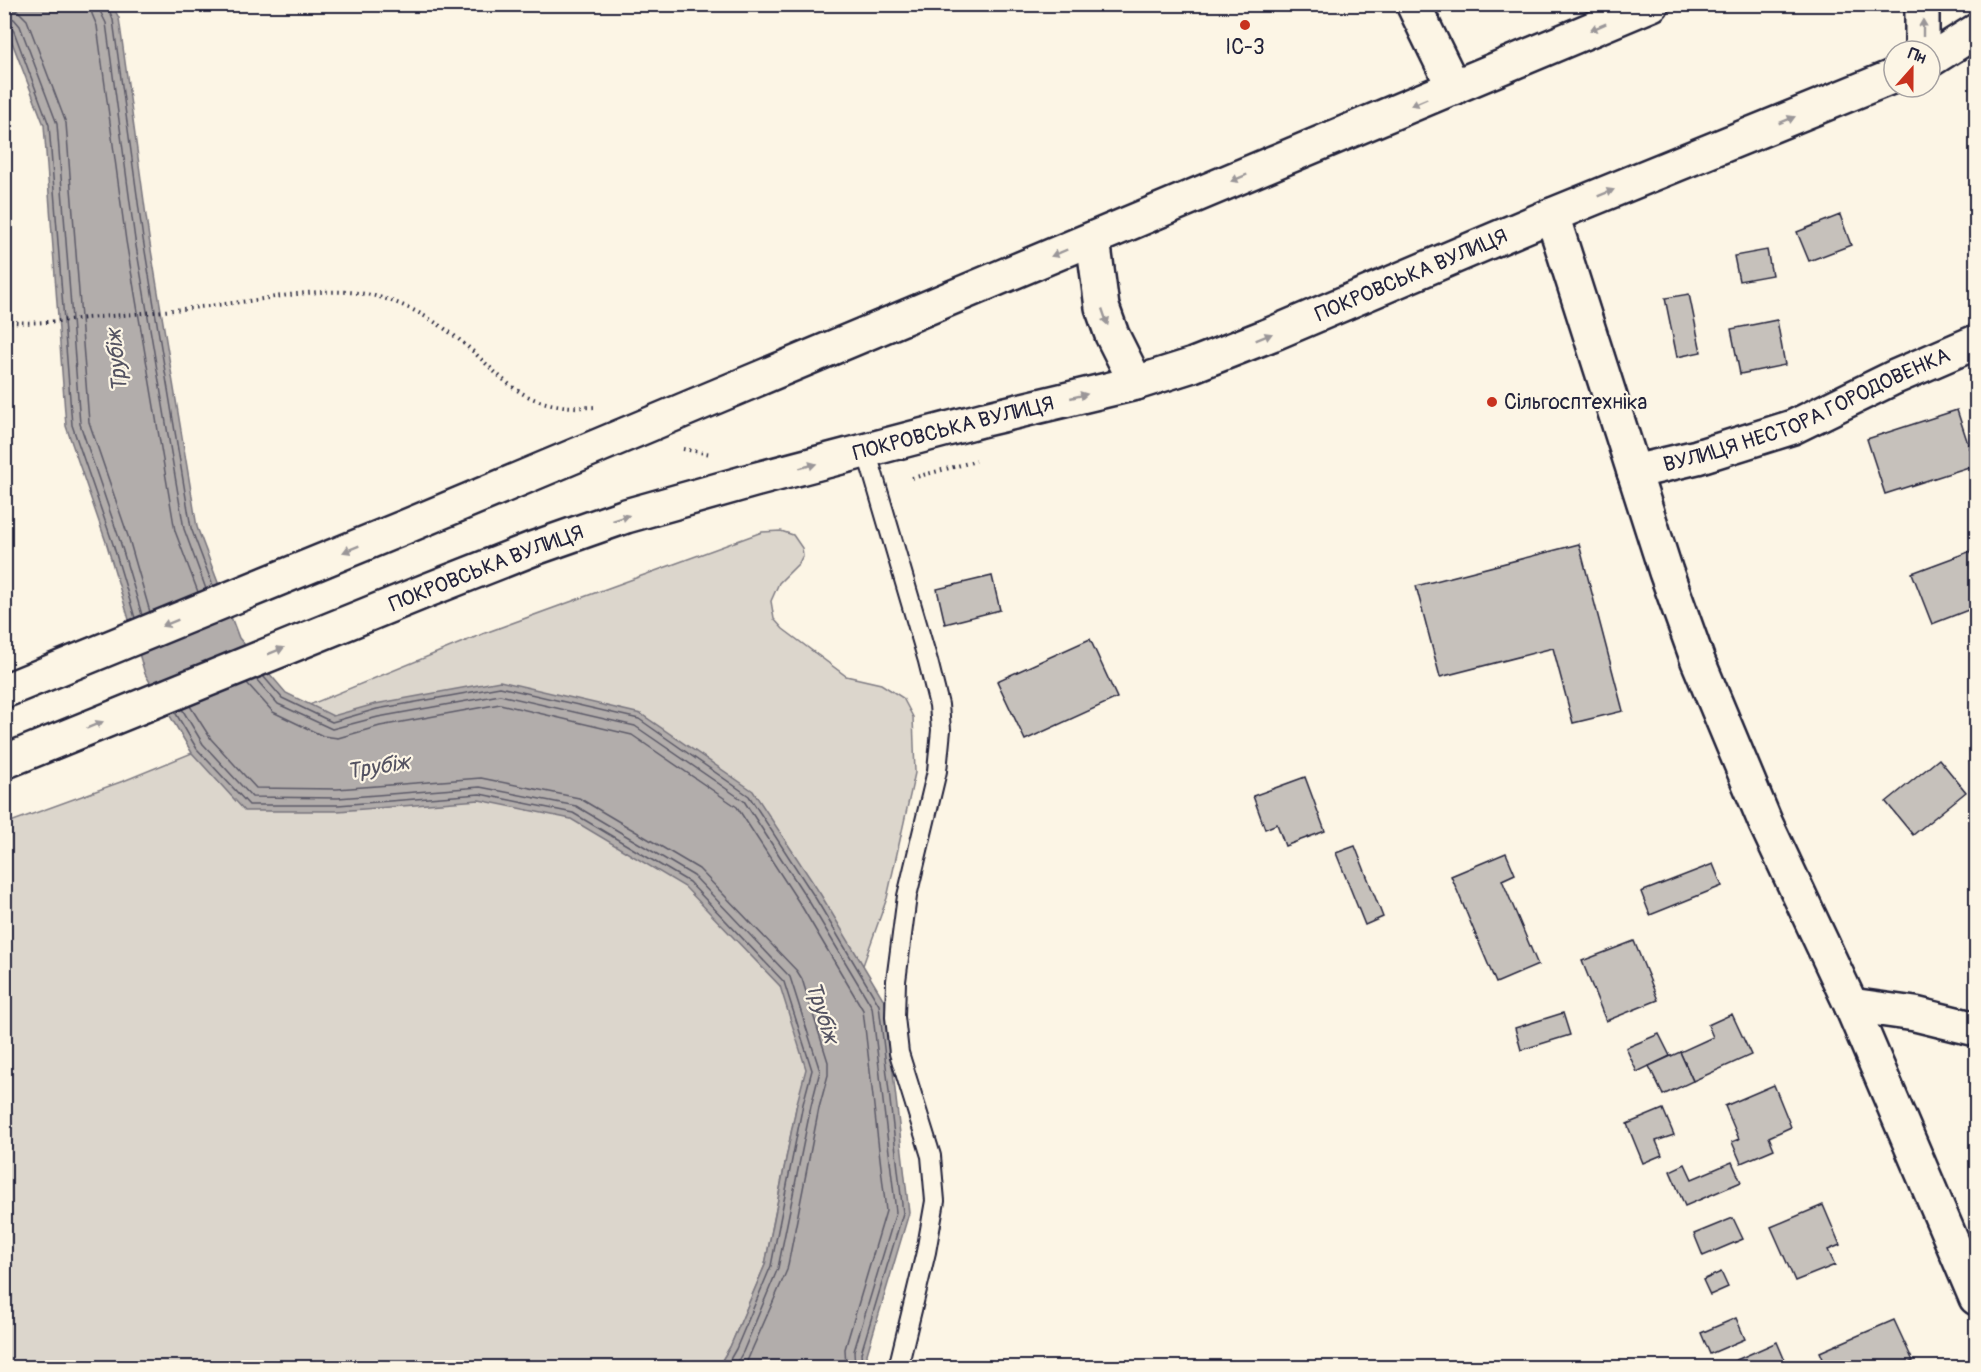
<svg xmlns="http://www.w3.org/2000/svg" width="1981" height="1372" viewBox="0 0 1981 1372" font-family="Pangolin,sans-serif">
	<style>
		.green { fill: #dcd6cc; stroke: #7f7c84; stroke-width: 1.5 }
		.water { fill: #b2adab; stroke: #78757e; stroke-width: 1.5 }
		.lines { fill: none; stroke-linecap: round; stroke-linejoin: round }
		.shore { stroke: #5c5a68; stroke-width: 1.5 }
		.building { fill: #c6c1bb; stroke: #22223b; stroke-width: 1.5 }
		.lane-casing { stroke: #22223b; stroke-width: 22 }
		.street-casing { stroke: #22223b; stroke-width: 38 }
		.secondary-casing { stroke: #22223b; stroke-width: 38 }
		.path { stroke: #22223b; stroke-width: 4; stroke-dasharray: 1.5 4.5; stroke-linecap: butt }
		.lane { stroke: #fcf5e5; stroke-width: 18 }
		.street { stroke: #fcf5e5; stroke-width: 33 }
		.secondary { stroke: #fcf5e5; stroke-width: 33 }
		.oneway { fill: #9a9698 }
		.poi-dot { fill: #c8321e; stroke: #fcf5e5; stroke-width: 2 }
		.labels { text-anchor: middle; stroke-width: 4.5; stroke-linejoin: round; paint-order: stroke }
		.poi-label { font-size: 21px; fill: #22223b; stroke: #fcf5e5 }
		.street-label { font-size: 21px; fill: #22223b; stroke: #fcf5e5 }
		.water-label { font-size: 22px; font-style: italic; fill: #545362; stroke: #fcf5e5 }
	</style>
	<rect width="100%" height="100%" fill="#fcf5e5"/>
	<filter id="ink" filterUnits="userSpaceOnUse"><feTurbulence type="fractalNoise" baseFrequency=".0167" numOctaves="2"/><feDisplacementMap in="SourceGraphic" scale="12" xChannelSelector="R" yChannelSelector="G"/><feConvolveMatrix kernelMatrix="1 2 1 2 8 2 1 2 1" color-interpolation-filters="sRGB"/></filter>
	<g filter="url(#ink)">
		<polygon class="green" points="781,531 793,535 802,548 803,555 799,563 779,583 771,601 774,619 783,629 846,676 881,684 903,698 913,717 915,773 887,898 856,985 797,1103 765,1265 730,1347 718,1367 5,1368 5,824 126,780 485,633 762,532"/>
		<polygon class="water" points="5,4 112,5 119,18 149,238 197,527 239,638 286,693 333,716 375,704 500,681 641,714 753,791 821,895 885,1002 909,1213 867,1354 868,1367 718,1367 730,1347 765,1265 797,1103 806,1069 780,986 685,887 571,819 479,800 338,811 245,811 192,753 145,674 107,545 66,426 44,125 5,24"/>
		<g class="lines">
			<g class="shore">
				<polyline points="91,4 92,14 97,26 126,241 175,531 198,592"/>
				<polyline points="100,4 100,11 106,23 135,240 184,529 206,589"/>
				<polyline points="107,4 113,20 143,239 191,528 213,586"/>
				<polyline points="4,8 17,10 27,20 66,123 89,422 129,539 150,612"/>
				<polyline points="4,17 14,19 20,26 57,124 80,424 120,541 142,615"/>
				<polyline points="4,24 9,25 13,29 49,125 72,425 113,544 135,618"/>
				<polyline points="263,676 282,698 332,722 377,709 500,687 639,719 749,796 816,899 879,1005 903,1213 861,1353 862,1368"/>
				<polyline points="256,679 278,704 332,729 378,717 500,695 635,726 744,801 810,903 872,1007 896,1212 854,1351 855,1368"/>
				<polyline points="247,683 273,712 323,736 338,738 380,726 500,704 632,735 737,807 802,907 863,1010 886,1211 845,1349 846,1368"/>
				<polyline points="190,706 211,739 256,788 337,789 481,778 579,798 699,869 797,971 802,979 828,1062 828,1075 819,1108 787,1270 744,1368"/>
				<polyline points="182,709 203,744 252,797 338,798 480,787 576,806 694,876 790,977 820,1071 811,1106 778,1268 743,1352 734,1368"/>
				<polyline points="175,712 197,749 249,805 338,805 480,794 573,813 689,882 784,982 812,1070 803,1104 771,1266 736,1349 725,1368"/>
			</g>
		</g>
		<g class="building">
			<polygon points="1840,215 1851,245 1809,261 1797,232"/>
			<polygon points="1767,250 1772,275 1739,281 1734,256"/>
			<polygon points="1689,294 1701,352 1677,357 1665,298"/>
			<polygon points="1777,320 1785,365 1740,374 1731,329"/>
			<polygon points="1957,410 1975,465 1885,494 1867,439"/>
			<polygon points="1579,544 1623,711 1573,723 1553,648 1440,677 1416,586"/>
			<polygon points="1971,551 1976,566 1976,607 1932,624 1912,573"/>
			<polygon points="992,576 1000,610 945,624 937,589"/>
			<polygon points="1090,639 1117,698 1025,740 997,681"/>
			<polygon points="1939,759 1966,792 1913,835 1886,802"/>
			<polygon points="1305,777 1325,831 1285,846 1277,824 1265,829 1253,796"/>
			<polygon points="1355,846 1383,917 1365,925 1336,853"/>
			<polygon points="1506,853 1515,874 1502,880 1538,965 1496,983 1451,876"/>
			<polygon points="1713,864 1722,886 1650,915 1641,892"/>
			<polygon points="1634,941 1658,1000 1606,1021 1582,961"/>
			<polygon points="1563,1013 1570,1035 1521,1050 1515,1028"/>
			<polygon points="1732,1014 1751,1055 1693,1081 1680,1052 1713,1037 1708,1025"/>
			<polygon points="1659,1034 1670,1056 1637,1072 1626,1048"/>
			<polygon points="1680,1052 1693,1081 1663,1095 1649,1066"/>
			<polygon points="1774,1085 1791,1127 1769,1137 1774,1149 1741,1163 1732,1142 1739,1139 1725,1106"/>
			<polygon points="1663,1109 1674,1135 1656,1141 1662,1155 1643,1163 1627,1124"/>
			<polygon points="1732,1162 1741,1182 1685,1206 1670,1171 1685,1164 1692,1179"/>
			<polygon points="1823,1205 1840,1245 1828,1250 1835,1265 1795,1281 1771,1227"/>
			<polygon points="1733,1218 1743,1239 1703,1256 1694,1234"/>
			<polygon points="1721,1272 1728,1287 1710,1295 1703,1280"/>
			<polygon points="1736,1318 1745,1339 1710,1354 1701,1333"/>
			<polygon points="1894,1320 1913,1361 1897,1368 1827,1368 1820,1352"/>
			<polygon points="1777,1342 1788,1368 1734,1368 1732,1362"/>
		</g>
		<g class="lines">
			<g class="lane-casing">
				<polyline id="lane" points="866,450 928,661 939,705 941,730 937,771 907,896 896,981 895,1017 899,1053 931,1156 935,1201 926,1252 898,1368"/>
			</g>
			<g class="street-casing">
				<g id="street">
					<polyline points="1413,4 1454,88"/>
					<path id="s1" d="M1634,472L1697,457L1793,427L1895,377L1976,342"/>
					<polyline points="1851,1005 1915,1014 1976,1029"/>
				</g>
			</g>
			<g class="secondary-casing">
				<g id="secondary">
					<polyline points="1922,51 1922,4"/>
					<polyline points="1930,60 1976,31"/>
					<polyline points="1552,215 1666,572 1698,661 1766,824 1851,1005 1976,1298"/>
					<polyline points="1093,239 1102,307 1112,335 1136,383"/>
					<polyline points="4,691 405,527 1652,4"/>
					<path id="s2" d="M4,762L428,590L532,549L626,516L754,480L985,419L1136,383L1193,365L1272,334L1552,215L1894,76"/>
				</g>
			</g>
			<g class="path">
				<path d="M4,321C31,325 59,321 86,318C141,314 194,308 249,301C288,295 331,287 371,295C403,302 438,321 463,343C486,361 506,388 534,399C554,407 575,408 596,407"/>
				<polyline points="683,449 711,454"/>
				<polyline points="912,478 976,461"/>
			</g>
			<use href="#lane" class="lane"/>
			<use href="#street" class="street"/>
			<use href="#secondary" class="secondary"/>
		</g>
		<defs><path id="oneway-solid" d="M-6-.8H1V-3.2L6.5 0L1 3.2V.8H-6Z" transform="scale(1.5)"/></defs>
		<g class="oneway">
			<use href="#oneway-solid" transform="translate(1598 27) rotate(157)"/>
			<use href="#oneway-solid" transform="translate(1923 28) rotate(-90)"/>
			<use href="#oneway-solid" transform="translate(1419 102) rotate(157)"/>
			<use href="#oneway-solid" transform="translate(1787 120) rotate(-22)"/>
			<use href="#oneway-solid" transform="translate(1239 178) rotate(157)"/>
			<use href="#oneway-solid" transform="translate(1606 193) rotate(-22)"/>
			<use href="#oneway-solid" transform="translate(1059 253) rotate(157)"/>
			<use href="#oneway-solid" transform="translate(1105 317) rotate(71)"/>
			<use href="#oneway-solid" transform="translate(1264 337) rotate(-22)"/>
			<use href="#oneway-solid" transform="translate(1079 396) rotate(-13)"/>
			<use href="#oneway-solid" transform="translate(808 466) rotate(-15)"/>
			<use href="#oneway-solid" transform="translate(621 518) rotate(-18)"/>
			<use href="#oneway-solid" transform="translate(351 549) rotate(158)"/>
			<use href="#oneway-solid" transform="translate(170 623) rotate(158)"/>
			<use href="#oneway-solid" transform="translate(276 651) rotate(-22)"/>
			<use href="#oneway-solid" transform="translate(95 725) rotate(-22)"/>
		</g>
	</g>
	<g class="poi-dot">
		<circle cx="1245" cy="25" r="6"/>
		<circle cx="1492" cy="402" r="6"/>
	</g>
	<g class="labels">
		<g class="poi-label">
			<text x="1245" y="54">ІС-3</text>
			<text x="1504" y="409" text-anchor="start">Сільгосптехніка</text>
		</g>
		<g class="street-label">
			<text dy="7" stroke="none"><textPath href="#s2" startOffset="1492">ПОКРОВСЬКА ВУЛИЦЯ</textPath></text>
			<text dy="7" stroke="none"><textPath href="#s1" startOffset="184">ВУЛИЦЯ НЕСТОРА ГОРОДОВЕНКА</textPath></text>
			<text dy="7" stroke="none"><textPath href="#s2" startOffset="1008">ПОКРОВСЬКА ВУЛИЦЯ</textPath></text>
			<text dy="7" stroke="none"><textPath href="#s2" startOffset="520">ПОКРОВСЬКА ВУЛИЦЯ</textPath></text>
		</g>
		<g class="water-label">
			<text transform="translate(116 361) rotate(-96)" y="8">Трубіж</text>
			<text transform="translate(378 766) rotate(-9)" y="8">Трубіж</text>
			<text transform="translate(823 1012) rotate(72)" y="8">Трубіж</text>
		</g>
	</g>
	<rect width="1981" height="1372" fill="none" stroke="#fcf5e5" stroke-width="24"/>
	<rect x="12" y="12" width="1957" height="1348" fill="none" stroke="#22223b" stroke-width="2" filter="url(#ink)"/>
	<g transform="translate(1912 69) rotate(21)"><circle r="28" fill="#fcf5e5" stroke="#a5a1a1" stroke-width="1.5"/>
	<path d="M0-4.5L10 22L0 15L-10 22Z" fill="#c8321e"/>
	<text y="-9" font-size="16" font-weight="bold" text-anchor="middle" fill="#22223b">Пн</text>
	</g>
</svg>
